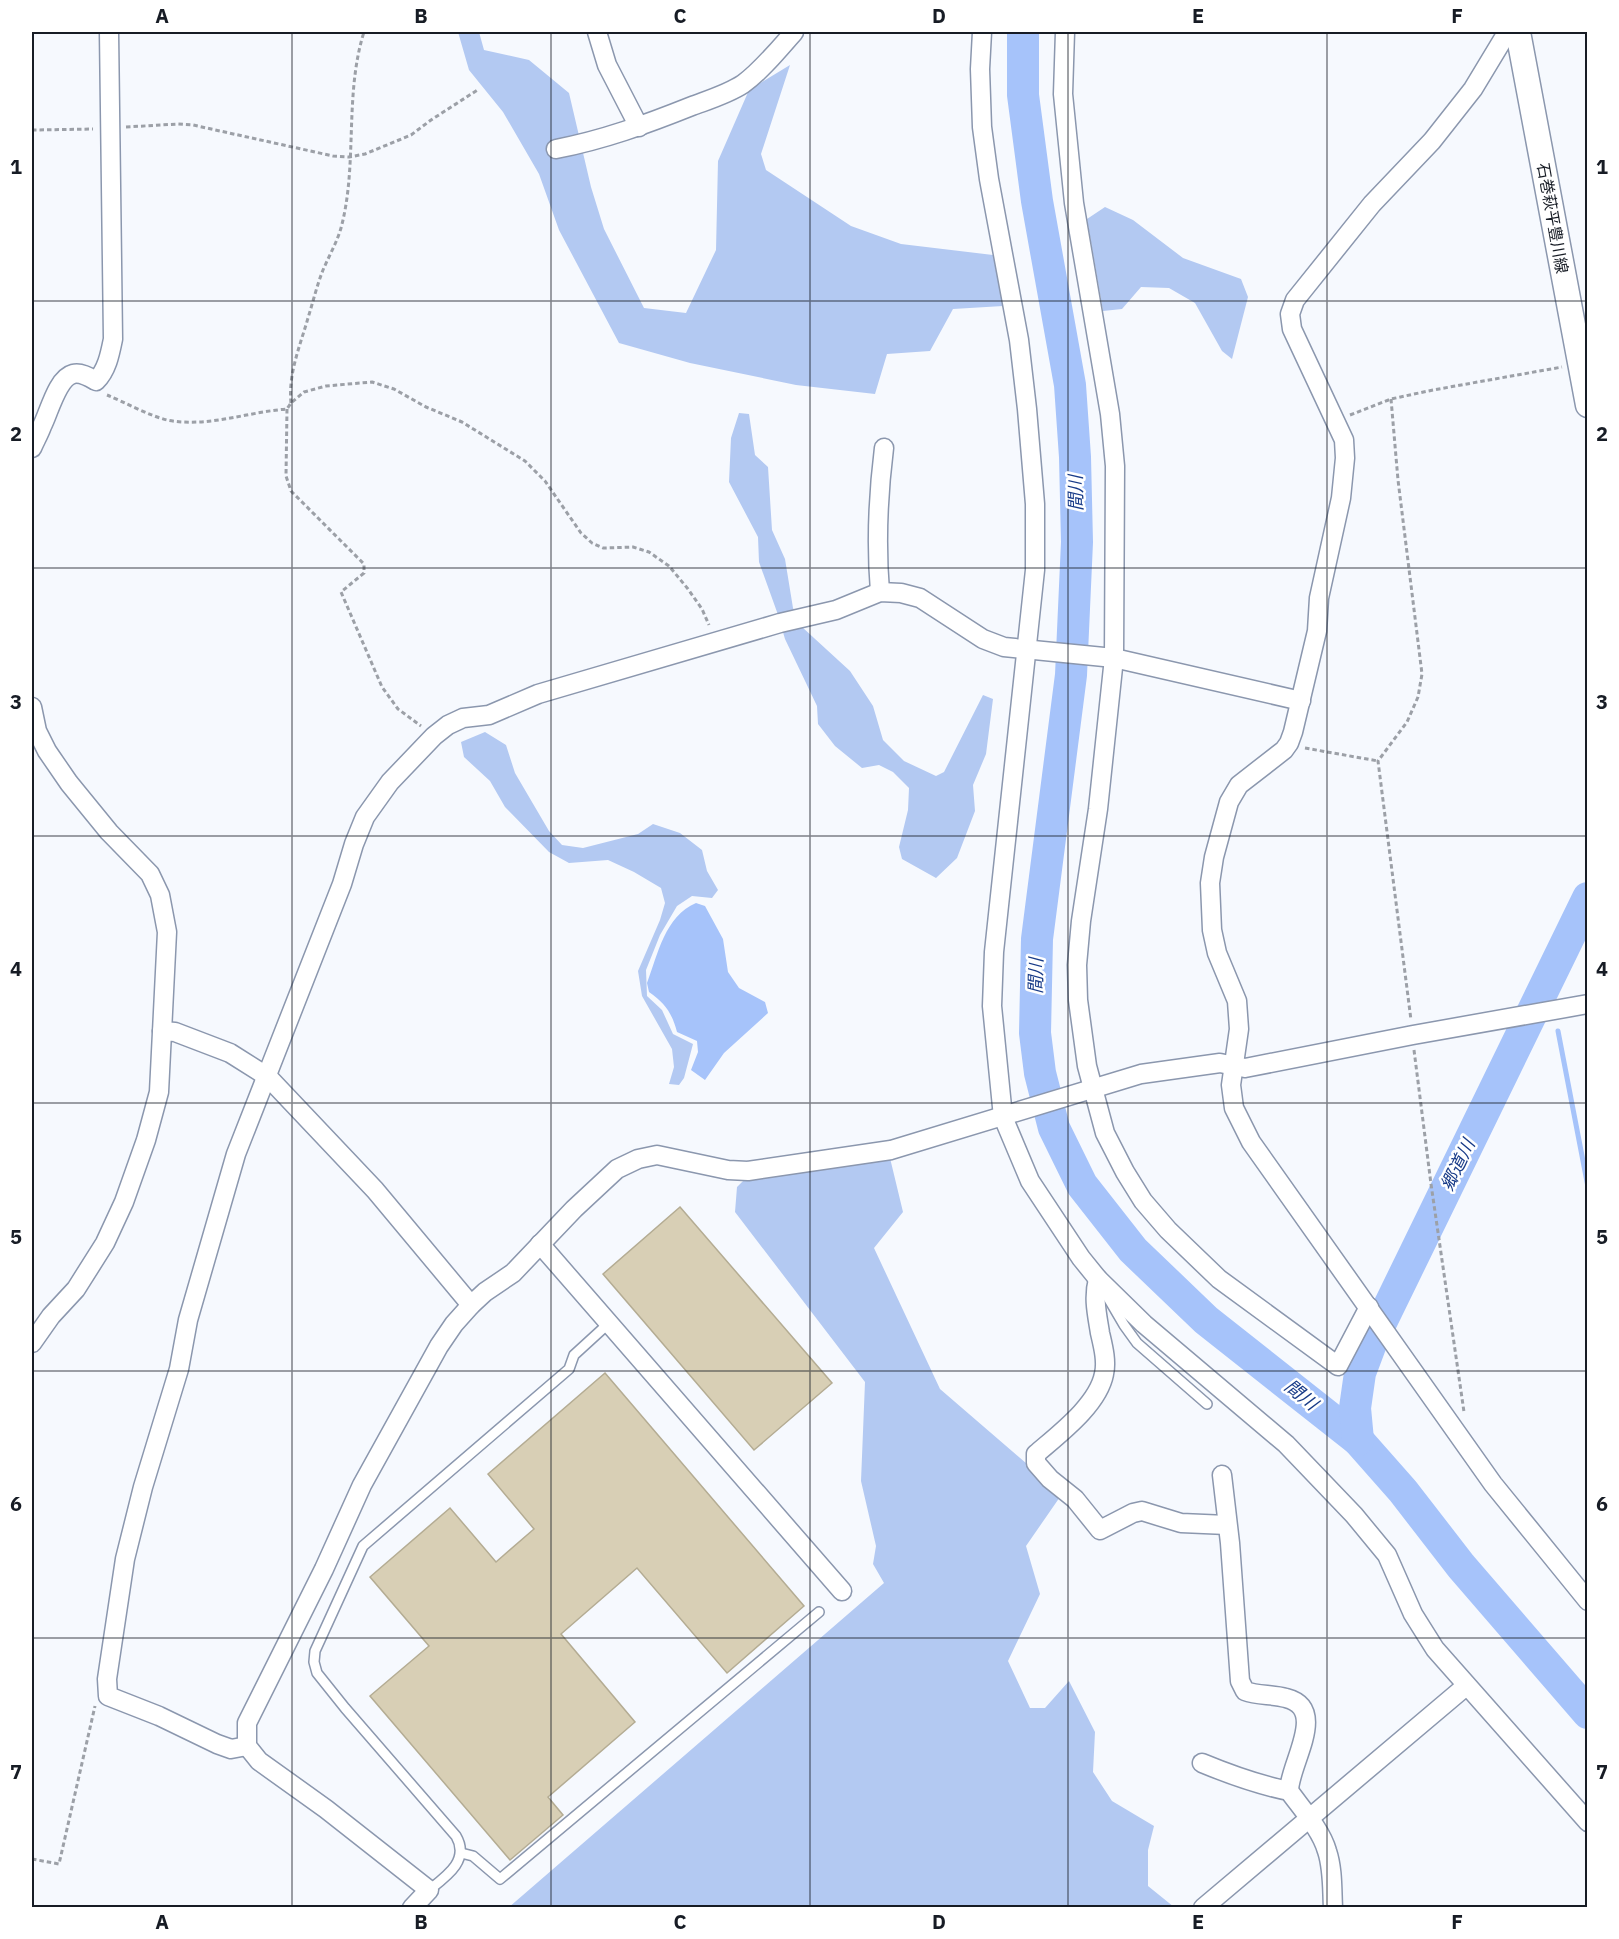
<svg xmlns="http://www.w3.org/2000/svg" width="1619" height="1939" viewBox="0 0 1619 1939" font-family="'IBM Plex Sans','Noto Sans JP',sans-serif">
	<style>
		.forest { fill: #b3c9f2 }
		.water { fill: #a6c3fa }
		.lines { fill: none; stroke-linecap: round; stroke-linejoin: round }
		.stream { stroke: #a6c3fa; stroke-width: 5 }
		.river { stroke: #a6c3fa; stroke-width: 32 }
		.building { fill: #d8cfb5; stroke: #b4ac93; stroke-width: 1.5 }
		.service-casing { stroke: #8b97ae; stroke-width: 12 }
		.minor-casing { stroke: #8b97ae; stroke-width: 21 }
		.secondary-casing { stroke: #8b97ae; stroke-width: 27 }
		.path { stroke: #9ca0a7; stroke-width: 3; stroke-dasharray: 4.5 3; stroke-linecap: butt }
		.service { stroke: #fff; stroke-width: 9 }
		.minor { stroke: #fff; stroke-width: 18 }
		.secondary { stroke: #fff; stroke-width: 24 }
		.grid { fill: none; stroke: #171c25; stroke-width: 1.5; stroke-opacity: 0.55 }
		.labels { text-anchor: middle; stroke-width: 5; stroke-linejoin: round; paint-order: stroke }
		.street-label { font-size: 16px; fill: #171c25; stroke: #fff }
		.water-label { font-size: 18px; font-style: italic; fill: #183b88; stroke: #fff }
		.neatline { fill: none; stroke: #171c25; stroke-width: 2 }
		.grid-label { font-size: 20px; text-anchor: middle; font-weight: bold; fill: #171c25 }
	</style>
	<rect width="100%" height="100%" fill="#f6f9fe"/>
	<g class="forest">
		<polygon points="458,32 479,32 484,50 529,60 569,93 591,187 604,229 644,308 686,313 716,250 718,161 749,90 790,65 761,154 766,170 851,226 901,244 993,255 1003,306 953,309 930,351 887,354 875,394 796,385 690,363 619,343 559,230 539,174 503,112 469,70"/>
		<polygon points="1105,207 1133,220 1183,258 1241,279 1248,297 1232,359 1222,351 1195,303 1169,288 1141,287 1122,309 1103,311 1087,219"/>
		<polygon points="739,413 749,414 755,455 768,467 772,530 785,559 793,608 802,627 850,671 873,706 883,740 904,761 936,776 944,772 983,695 993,699 986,754 973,785 975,811 957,858 936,878 902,859 899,847 908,810 909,788 893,772 879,765 862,768 835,746 818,724 817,706 785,639 777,612 759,562 758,537 729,482 731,438"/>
		<polygon points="485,732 506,745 515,773 549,831 562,845 583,848 638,834 653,824 680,833 702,850 707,871 718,890 712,898 692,896 677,906 660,935 646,970 647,996 662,1010 673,1034 693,1044 684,1078 679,1085 669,1084 674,1067 672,1049 642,996 638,971 660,920 665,903 661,888 634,872 608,860 569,863 549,852 505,807 490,781 464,757 461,742"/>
		<polygon points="890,1158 903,1212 874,1248 940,1389 1062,1494 1026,1546 1040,1594 1008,1661 1030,1708 1045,1708 1069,1681 1095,1732 1093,1772 1112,1801 1154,1826 1148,1850 1148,1886 1174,1907 508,1908 884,1583 873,1564 876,1546 861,1481 865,1382 735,1212 737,1187 748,1176"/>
	</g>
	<path class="water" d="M696,903L705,906L723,939L728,972L739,988L765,1002L768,1013L724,1053L705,1080L691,1070L698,1052L697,1041L677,1032C672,1013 665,1003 649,992L647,983C658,954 665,916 696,903Z"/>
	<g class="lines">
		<polyline class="stream" points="1558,1031 1588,1187"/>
		<g class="river">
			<polyline points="1023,32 1023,95 1037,201 1070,385 1075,457 1077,542 1071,675 1037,939 1035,1033 1040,1073 1054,1128 1082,1185 1133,1250 1206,1320 1358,1440 1403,1491 1461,1566 1588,1713"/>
			<polyline points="1358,1440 1355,1408 1360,1373 1372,1341 1588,898"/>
		</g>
	</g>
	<g class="building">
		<polygon points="680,1207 832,1383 754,1450 603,1274"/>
		<polygon points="605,1373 804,1606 727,1673 637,1568 561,1634 635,1722 548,1797 563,1815 510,1860 370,1696 429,1646 370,1577 450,1508 496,1562 534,1529 488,1474"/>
	</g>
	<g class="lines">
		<g class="service-casing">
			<g id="service">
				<polyline points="1107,1296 1124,1325 1137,1343 1207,1404"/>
				<polyline points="461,1853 473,1856 500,1879 819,1612"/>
				<path d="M429,1890C447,1876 470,1860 456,1836L345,1708L317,1673L314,1662L315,1651L363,1546L569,1369L574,1355L609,1323"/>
			</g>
		</g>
		<g class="minor-casing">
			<g id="minor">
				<polyline points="597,32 607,65 639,127"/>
				<polyline points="982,32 980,69 982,127 989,179 1019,340 1027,409 1035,504 1035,570 994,952 992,1006 1003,1117 1030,1181 1081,1258 1098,1279 1144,1324 1286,1444 1354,1515 1387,1555 1413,1614 1435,1649 1588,1822"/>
				<polyline points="1065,32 1063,94 1074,203 1110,414 1115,466 1114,658 1098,809 1081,921 1077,965 1078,1000 1087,1066 1105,1133 1125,1172 1143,1201 1168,1230 1219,1279 1338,1366 1369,1307"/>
				<polyline points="1510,32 1505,36 1473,89 1432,141 1372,204 1295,300 1290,314 1292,329 1344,440 1345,458 1341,498 1319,598 1317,631 1293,732 1289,743 1284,750 1239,785 1229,802 1214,857 1210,883 1212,930 1217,953 1237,1001 1239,1029 1231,1085 1234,1108 1251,1142 1493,1484 1588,1601"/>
				<path d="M556,149C603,140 647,124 692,106C708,100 728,94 743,84C761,71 779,49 794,32"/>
				<path d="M32,448C35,441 39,434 42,426C49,413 57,378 73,374C81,372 89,377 96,381C107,370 110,354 113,339L109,32"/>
				<path d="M880,592C876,544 878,496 884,448"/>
				<polyline points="32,707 37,731 47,751 69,783 109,832 150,874 160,895 167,932 159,1092 146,1140 124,1202 105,1243 76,1289 51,1316 32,1343"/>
				<polyline points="162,1031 175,1032 230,1053 268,1077 375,1190 471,1305"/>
				<polyline points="540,1244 842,1591"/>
				<path d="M1098,1279C1093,1298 1097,1314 1100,1333C1103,1346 1107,1361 1104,1374C1098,1405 1059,1434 1036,1454V1463L1050,1479L1075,1499L1100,1530L1133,1513L1142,1511L1181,1523L1227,1525"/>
				<path d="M1222,1475L1230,1543L1240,1681L1245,1691C1258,1696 1272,1694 1286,1698C1329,1709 1289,1764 1289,1791"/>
				<polyline points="247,1746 231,1749 217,1744 159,1716 108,1696 107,1679 125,1559 143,1487 179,1369 188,1320 236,1154 342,884 354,844 365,817 390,782 434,736 448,725 463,718 489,715 538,694 780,623 836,610 880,592 901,593 920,598 983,639 1004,647 1114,658 1301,701"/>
				<path d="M1202,1763C1231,1775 1259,1785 1289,1791C1302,1809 1321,1830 1327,1851C1333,1869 1332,1889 1333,1908"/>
				<polyline points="412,1908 429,1890 326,1809 259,1761 247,1746 247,1723 324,1569 362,1485 439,1346 454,1324 471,1305 485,1292 513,1273 574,1209 617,1169 638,1159 657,1155 728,1170 748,1171 891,1150 1141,1074 1220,1063 1245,1068 1413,1035 1588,1004"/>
				<polyline points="1203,1908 1466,1686"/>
			</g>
		</g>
		<g class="secondary-casing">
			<polyline id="secondary" points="1518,32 1588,405"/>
		</g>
		<g class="path">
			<polyline points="126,127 178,124 193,125 333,156 349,157 365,154 411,135 431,120 479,89"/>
			<polyline points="32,130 93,129"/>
			<path d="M107,395C124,402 150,416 167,420C207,428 247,412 287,409L291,403L304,392L326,386L372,382L394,389L426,407L462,422L525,461L545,481L581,533L592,543L603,548L633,547L649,552L669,566L688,589L702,609L709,625"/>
			<polyline points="1391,399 1398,480 1422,674 1418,697 1407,722 1378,761 1411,1020"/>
			<path d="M291,403C288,374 300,346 308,318C313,302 317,285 323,270C329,256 337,242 341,228C358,165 344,95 364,32"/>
			<polyline points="287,409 286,476 291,491 364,564 364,573 341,592 382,687 398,709 421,726"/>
			<polyline points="1350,415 1391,399 1433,390 1562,367"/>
			<polyline points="1305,748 1378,761"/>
			<polyline points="1414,1050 1431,1184 1464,1412"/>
			<polyline points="32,1859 59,1864 95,1706"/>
		</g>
		<use href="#service" class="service"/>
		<use href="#minor" class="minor"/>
		<use href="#secondary" class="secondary"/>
	</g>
	<path class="grid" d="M292,32V1908M551,32V1908M810,32V1908M1068,32V1908M1327,32V1908M32,301H1588M32,568H1588M32,836H1588M32,1103H1588M32,1371H1588M32,1638H1588"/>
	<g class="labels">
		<g class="street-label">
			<text transform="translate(1553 218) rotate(80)" y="6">石巻萩平豊川線</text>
		</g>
		<g class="water-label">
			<text transform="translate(1076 493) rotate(-91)" y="6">間川</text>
			<text transform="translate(1036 976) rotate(-89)" y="6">間川</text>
			<text transform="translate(1458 1165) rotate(-64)" y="6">郷道川</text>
			<text transform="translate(1301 1395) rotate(39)" y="6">間川</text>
		</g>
	</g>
	<rect width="1619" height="1939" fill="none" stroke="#ffffff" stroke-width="66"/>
	<rect x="33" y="33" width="1553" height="1873" class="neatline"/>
	<g class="grid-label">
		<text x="162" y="23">A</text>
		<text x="421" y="23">B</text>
		<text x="680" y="23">C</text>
		<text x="939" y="23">D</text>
		<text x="1198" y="23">E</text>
		<text x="1457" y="23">F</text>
		<text x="16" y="174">1</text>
		<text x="1602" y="174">1</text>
		<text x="16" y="441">2</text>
		<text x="1602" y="441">2</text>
		<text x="16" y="709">3</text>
		<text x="1602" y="709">3</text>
		<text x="16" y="976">4</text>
		<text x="1602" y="976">4</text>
		<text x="16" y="1244">5</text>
		<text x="1602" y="1244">5</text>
		<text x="16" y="1511">6</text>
		<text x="1602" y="1511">6</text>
		<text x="16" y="1779">7</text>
		<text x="1602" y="1779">7</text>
		<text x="162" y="1929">A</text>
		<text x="421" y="1929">B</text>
		<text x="680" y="1929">C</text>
		<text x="939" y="1929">D</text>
		<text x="1198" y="1929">E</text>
		<text x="1457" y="1929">F</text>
	</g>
</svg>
